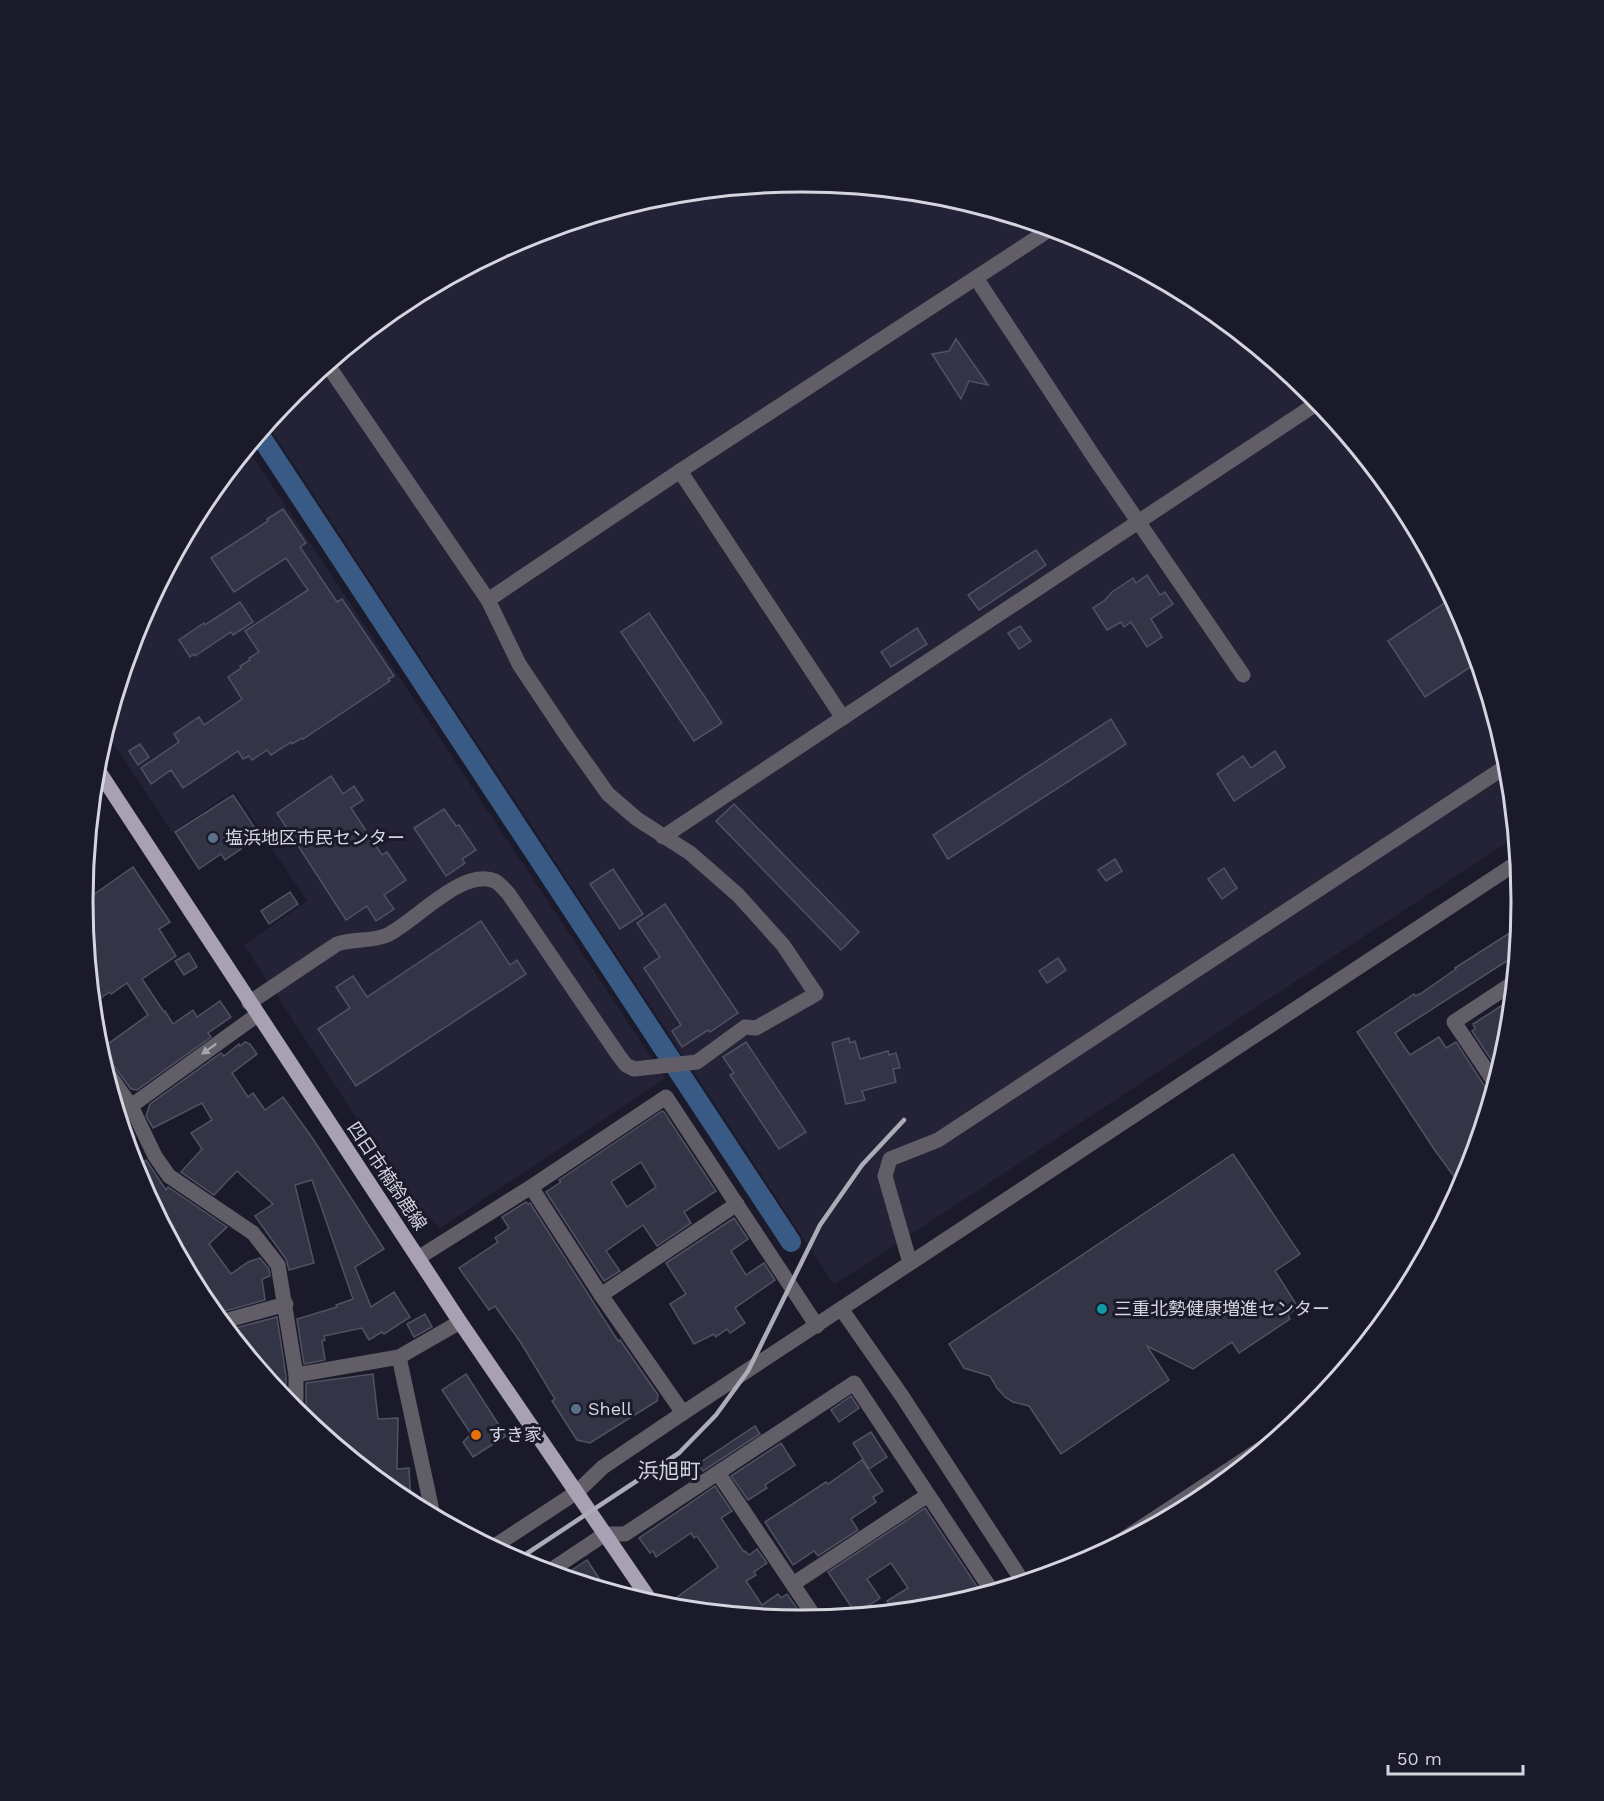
<svg xmlns="http://www.w3.org/2000/svg" width="1604" height="1801" viewBox="0 0 1604 1801" font-family="'Work Sans','Noto Sans JP',sans-serif">
	<style>
		.built { fill: #242237 }
		.lines { fill: none; stroke-linecap: round; stroke-linejoin: round }
		.canal { stroke: #385a85; stroke-width: 20 }
		.building { fill: #333445; stroke: #505264; stroke-width: 1.5; fill-rule: evenodd }
		.minor { stroke: #615e67; stroke-width: 15 }
		.major { stroke: #a7a1b3; stroke-width: 15 }
		.rail { stroke: #acacb8; stroke-width: 4.5 }
		.oneway { fill: #a7a5b0 }
		.service-dot { fill: #5c6f8a; stroke: #1b1a2a; stroke-width: 2 }
		.culture-dot { fill: #0f9aa8; stroke: #1b1a2a; stroke-width: 2 }
		.food-dot { fill: #e8710a; stroke: #1b1a2a; stroke-width: 2 }
		.labels { text-anchor: middle; stroke-width: 6; stroke-linejoin: round; paint-order: stroke }
		.poi-label { font-size: 18px; fill: #d5d5e0; stroke: #1b1a2a; text-anchor: start }
		.street-label { font-size: 18px; fill: #d5d5e0; stroke: #1b1a2a }
		.quarter-label { font-size: 21px; fill: #d5d5e0; stroke: #1b1a2a }
		.rim { fill: none; stroke: #d5d5e0; stroke-width: 3 }
	</style>
	<rect width="100%" height="100%" fill="#1b1a2a"/>
	<g class="built">
		<polygon points="802,181 943,195 1078,236 1202,302 1311,392 1400,501 1467,625 1508,760 1515,837 834,1285 267,424 293,391 403,302 527,236 662,195"/>
		<polygon points="247,448 665,1078 440,1228 411,1202 244,945 307,901 234,791 172,832 105,731 137,625 204,500"/>
	</g>
	<g class="lines">
		<polyline class="canal" points="259,434 791,1242"/>
	</g>
	<g class="building">
		<polygon points="956,339 988,385 969,381 961,399 932,354 949,351"/>
		<polygon points="283,509 306,543 300,547 337,602 342,599 394,676 388,679 390,681 303,739 302,738 292,744 291,742 271,755 267,750 252,760 249,756 243,759 238,751 183,788 171,770 151,784 141,768 179,742 174,734 199,717 204,725 242,699 228,677 241,668 240,666 250,660 249,658 259,652 245,631 308,590 286,558 234,592 211,558 268,521 267,519"/>
		<polygon points="1036,550 1046,565 979,610 968,595"/>
		<polygon points="1147,575 1160,595 1165,592 1173,604 1151,619 1162,637 1147,647 1131,622 1124,627 1121,622 1107,630 1093,608 1105,600 1112,592 1133,578 1136,583"/>
		<polygon points="1452,598 1467,625 1478,662 1425,697 1388,641"/>
		<polygon points="240,602 253,622 233,635 231,632 195,656 194,654 190,657 179,640 204,623 205,625"/>
		<polygon points="649,613 722,723 694,741 621,632"/>
		<polygon points="1020,626 1031,641 1019,649 1008,633"/>
		<polygon points="917,628 927,644 891,667 881,652"/>
		<polygon points="1111,719 1126,744 948,859 933,835"/>
		<polygon points="140,744 149,757 138,765 129,751"/>
		<polygon points="1275,751 1285,767 1234,801 1217,774 1243,756 1251,768"/>
		<polygon points="331,776 343,794 354,786 363,800 351,808 382,855 387,852 406,880 384,895 394,909 376,921 367,906 346,920 277,813"/>
		<polygon points="233,795 257,831 237,844 241,849 225,860 221,854 199,869 175,832"/>
		<polygon points="734,804 859,932 841,950 716,821"/>
		<polygon points="444,809 456,826 459,825 476,850 462,859 465,863 446,876 414,828"/>
		<polygon points="1115,859 1122,871 1106,881 1098,870"/>
		<polygon points="133,867 170,922 159,929 176,956 142,979 164,1012 165,1011 173,1024 193,1010 197,1017 220,1001 231,1017 208,1033 211,1037 137,1090 131,1089 101,1049 148,1015 127,983 111,994 109,992 93,1004 83,902"/>
		<polygon points="1224,868 1237,888 1222,899 1208,879"/>
		<polygon points="613,869 643,914 620,929 590,884"/>
		<polygon points="290,892 298,904 269,924 261,911"/>
		<polygon points="665,904 738,1013 710,1032 708,1030 682,1047 672,1031 681,1025 644,968 660,957 637,923"/>
		<polygon points="481,921 510,965 517,960 526,974 356,1086 318,1029 350,1008 336,987 353,976 367,997"/>
		<polygon points="1519,927 1516,955 1395,1033 1410,1055 1439,1037 1446,1048 1456,1042 1491,1096 1478,1137 1467,1145 1473,1154 1461,1186 1434,1149 1357,1032 1414,994 1415,996 1420,994 1456,969 1455,968"/>
		<polygon points="189,953 197,967 184,975 175,961"/>
		<polygon points="1058,958 1066,970 1047,983 1039,971"/>
		<polygon points="1512,999 1508,1041 1501,1063 1496,1067 1472,1031 1475,1029 1473,1024"/>
		<polygon points="849,1038 850,1043 855,1041 860,1059 888,1051 889,1055 896,1053 900,1068 893,1069 896,1082 862,1091 865,1100 846,1104 832,1043"/>
		<polygon points="245,1042 250,1044 257,1054 232,1073 248,1097 253,1093 265,1110 283,1097 313,1139 384,1249 355,1267 371,1307 394,1292 410,1317 384,1334 382,1332 369,1340 362,1328 324,1336 325,1340 322,1341 325,1360 304,1364 297,1319 337,1307 336,1305 353,1299 312,1180 295,1185 314,1263 289,1270 286,1259 255,1216 273,1204 237,1171 214,1195 181,1172 202,1149 191,1133 212,1120 202,1103 153,1128 146,1116 150,1104 221,1053 224,1056 239,1044 240,1046"/>
		<polygon points="746,1042 806,1132 779,1149 730,1075 734,1073 723,1057"/>
		<path d="M662,1111L664,1112L716,1191L684,1212L691,1223L657,1246L643,1225L606,1251L620,1271L604,1281L546,1192L561,1182L559,1180ZM641,1162L656,1187L627,1207L611,1182Z"/>
		<polygon points="129,1124 135,1137 127,1142 122,1127"/>
		<polygon points="1233,1154 1300,1254 1275,1271 1298,1307 1288,1315 1290,1319 1239,1353 1232,1342 1193,1369 1147,1346 1169,1380 1061,1454 1029,1406 1013,1402 1005,1397 997,1388 990,1376 964,1368 949,1344"/>
		<polygon points="146,1160 166,1190 168,1187 227,1227 209,1244 231,1274 248,1262 260,1258 269,1269 270,1276 262,1279 265,1300 215,1314 203,1300 188,1270 192,1268 179,1254 137,1176 135,1168"/>
		<polygon points="526,1202 528,1204 530,1203 618,1341 620,1340 658,1395 657,1401 590,1443 577,1440 552,1401 555,1399 521,1343 495,1306 489,1310 459,1268 498,1242 495,1238 509,1228 502,1217"/>
		<polygon points="734,1218 748,1239 731,1251 746,1275 764,1263 775,1280 735,1308 745,1323 730,1333 727,1329 716,1337 714,1334 694,1344 670,1304 686,1294 666,1263"/>
		<polygon points="425,1314 432,1327 414,1337 407,1324"/>
		<polygon points="277,1317 286,1376 286,1401 228,1330"/>
		<polygon points="373,1374 378,1419 398,1418 397,1469 409,1468 411,1503 402,1499 304,1418 306,1412 306,1383"/>
		<polygon points="466,1374 506,1436 473,1457 463,1442 471,1434 442,1390"/>
		<polygon points="851,1396 859,1408 839,1422 831,1410"/>
		<polygon points="755,1426 760,1434 703,1471 698,1464"/>
		<polygon points="871,1432 887,1457 869,1469 853,1443"/>
		<polygon points="781,1443 795,1465 765,1485 767,1488 748,1500 731,1476"/>
		<polygon points="862,1460 883,1491 873,1497 876,1502 851,1519 858,1530 818,1556 814,1551 793,1565 765,1522 826,1482 828,1484"/>
		<polygon points="715,1486 732,1511 721,1518 744,1552 745,1551 749,1555 757,1549 767,1563 754,1572 756,1575 746,1581 762,1605 778,1594 781,1598 787,1594 805,1620 683,1608 676,1598 718,1567 697,1536 694,1538 691,1533 656,1557 653,1551 650,1553 639,1538"/>
		<polygon points="925,1508 982,1594 942,1606 894,1611 887,1601 908,1588 891,1563 867,1579 880,1598 856,1614 828,1572"/>
		<polygon points="587,1560 606,1589 563,1576"/>
	</g>
	<g class="lines">
		<g class="minor">
			<polyline points="976,278 1094,457 1243,675"/>
			<polyline points="680,471 843,718"/>
			<polyline points="488,600 680,471 1052,228"/>
			<polyline points="663,837 1319,402"/>
			<path d="M249,1003L337,944C354,938 371,942 387,935C415,922 462,867 495,881C499,883 504,889 508,893L619,1056L626,1065L634,1069L697,1062L745,1027L756,1028L816,994L783,945L738,895L690,853L637,819L608,794L569,739L519,664L488,600L327,364"/>
			<polyline points="105,1069 131,1106 155,1156 169,1176 253,1233 278,1265 296,1375 296,1412"/>
			<polyline points="1495,1083 1454,1022 1513,983"/>
			<polyline points="118,1112 131,1106 257,1015"/>
			<polyline points="531,1187 601,1295 683,1413"/>
			<polyline points="418,1258 531,1187 666,1097 817,1326"/>
			<polyline points="910,1263 885,1176 890,1159 938,1140 1508,765"/>
			<polyline points="601,1295 737,1204"/>
			<polyline points="842,1310 902,1396 1023,1582"/>
			<polyline points="221,1322 286,1304"/>
			<polyline points="399,1357 433,1515"/>
			<polyline points="296,1375 399,1357 460,1322"/>
			<polyline points="718,1473 816,1619"/>
			<polyline points="1113,1546 1274,1440"/>
			<polyline points="493,1547 577,1492 603,1467 683,1413 1518,862"/>
			<polyline points="548,1572 605,1534 625,1534 854,1383 992,1591"/>
			<polyline points="793,1584 928,1495"/>
		</g>
		<polyline class="major" points="96,767 460,1322 652,1603"/>
		<polyline class="rail" points="517,1560 679,1453 716,1415 748,1371 820,1225 862,1165 904,1120"/>
	</g>
	<defs><path id="oneway-solid" d="M-6-.8H1V-3.2L6.5 0L1 3.2V.8H-6Z" transform="scale(1.5)"/></defs>
	<use class="oneway" href="#oneway-solid" transform="translate(209 1049) rotate(144)"/>
	<g class="service-dot">
		<circle cx="213" cy="838" r="6"/>
		<circle cx="576" cy="1409" r="6"/>
	</g>
	<circle class="culture-dot" cx="1102" cy="1309" r="6"/>
	<circle class="food-dot" cx="476" cy="1435" r="6"/>
	<g class="labels">
		<g class="poi-label">
			<text x="225" y="844">塩浜地区市民センター</text>
			<text x="1114" y="1315">三重北勢健康増進センター</text>
			<text x="588" y="1415">Shell</text>
			<text x="488" y="1441">すき家</text>
		</g>
		<g class="street-label">
			<text transform="translate(387 1176) rotate(56)" y="6">四日市楠鈴鹿線</text>
		</g>
		<g class="quarter-label">
			<text x="669" y="1478">浜旭町</text>
		</g>
	</g>
	<path d="M0 0H1604V1801H0ZM93 901a709 709 0 1 1 1418 0a709 709 0 1 1-1418 0Z" fill="#1b1a2a" fill-rule="evenodd"/>
	<path class="rim" d="M93 901a709 709 0 1 1 1418 0a709 709 0 1 1-1418 0Z"/>
	<path d="M1388 1765v9h135v-9" fill="none" stroke="#d5d5e0" stroke-width="3"/>
	<text x="1397" y="1765" font-size="18" fill="#d5d5e0" stroke="#1b1a2a" stroke-width="4.5" paint-order="stroke">50 m</text>
</svg>
